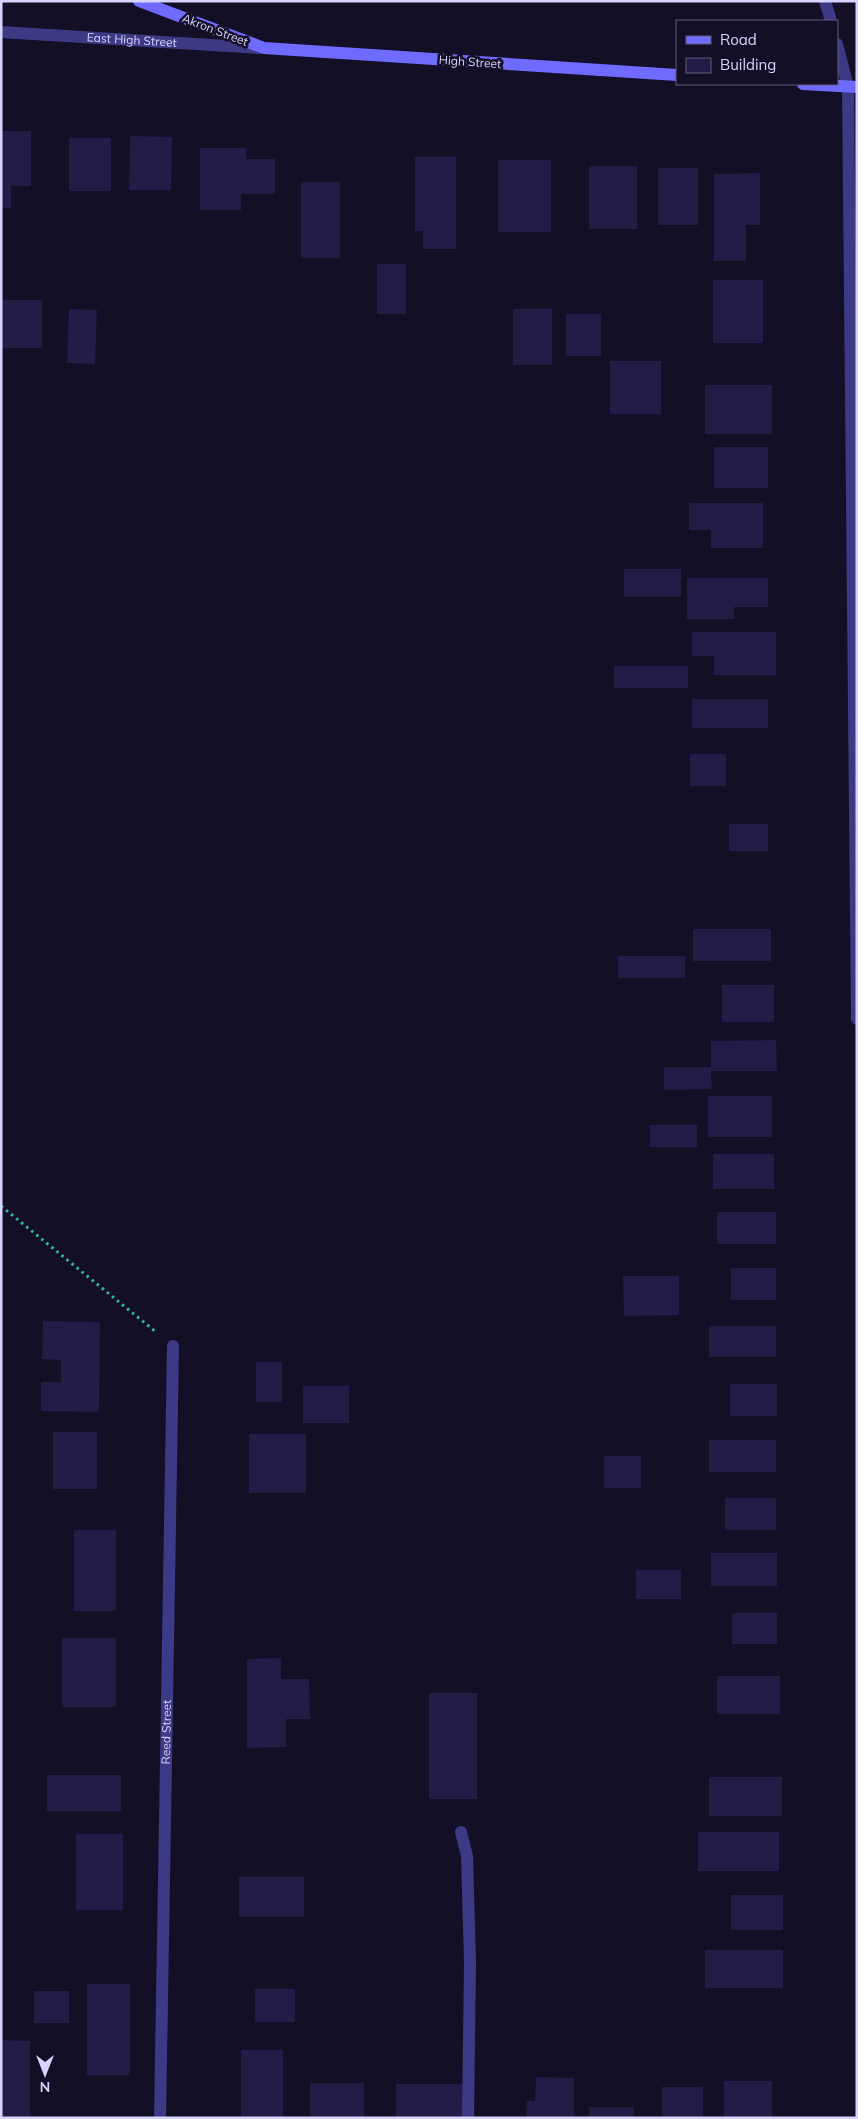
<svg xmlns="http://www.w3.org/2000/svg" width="858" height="2119" viewBox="0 0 858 2119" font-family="Mulish,sans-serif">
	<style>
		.building { fill: #241b47 }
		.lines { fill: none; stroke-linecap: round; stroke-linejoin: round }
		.path { stroke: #2fb8b0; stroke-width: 3; stroke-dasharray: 2.5 4; stroke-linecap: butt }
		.service { stroke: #3d3a85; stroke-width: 12 }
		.minor { stroke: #3d3a85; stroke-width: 12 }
		.secondary { stroke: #6f6bff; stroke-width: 12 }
		.labels { text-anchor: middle; stroke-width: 5; stroke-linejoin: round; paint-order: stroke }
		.street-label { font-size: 12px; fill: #d9d4ff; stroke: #130f26 }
	</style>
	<rect width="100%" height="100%" fill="#130f26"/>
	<g class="building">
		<polygon points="1,131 31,131 31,186 11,186 11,208 1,208"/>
		<polygon points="130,136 172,137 171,190 129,190"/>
		<rect x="69" y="138" width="42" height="53"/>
		<polygon points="200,148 246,148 246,159 275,159 275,194 241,194 241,210 200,210"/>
		<polygon points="415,157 456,157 456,249 423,249 423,231 415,231"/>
		<rect x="498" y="160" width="53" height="72"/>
		<rect x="589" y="166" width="48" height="63"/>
		<rect x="658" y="168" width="40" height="57"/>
		<polygon points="760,173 760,225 746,225 746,261 714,261 714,174"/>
		<rect x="301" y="182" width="39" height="76"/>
		<rect x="377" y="264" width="29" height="50"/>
		<rect x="713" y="280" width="50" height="63"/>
		<rect x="1" y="300" width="41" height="48"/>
		<polygon points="69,309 97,310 95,364 67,363"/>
		<rect x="513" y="309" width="39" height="56"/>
		<rect x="566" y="314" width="35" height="42"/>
		<rect x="610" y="361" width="51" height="53"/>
		<rect x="705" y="385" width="67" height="49"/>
		<rect x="714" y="447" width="54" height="41"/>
		<polygon points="689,503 763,503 763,548 711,548 711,530 689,530"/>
		<rect x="624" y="569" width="57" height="28"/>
		<polygon points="687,578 768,578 768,607 734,607 734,619 687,619"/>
		<polygon points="692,632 776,632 776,675 714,675 714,656 692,656"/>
		<rect x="614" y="666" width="74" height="22"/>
		<rect x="692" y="699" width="76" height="29"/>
		<rect x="690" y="754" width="36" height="32"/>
		<rect x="729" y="824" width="39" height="27"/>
		<rect x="693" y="929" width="78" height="32"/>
		<rect x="618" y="956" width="67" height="22"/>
		<rect x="722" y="985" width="52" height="37"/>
		<polygon points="776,1040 777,1071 711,1071 712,1089 664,1090 664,1067 711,1067 711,1041"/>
		<rect x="708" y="1096" width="64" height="41"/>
		<rect x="650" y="1125" width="47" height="22"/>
		<rect x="713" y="1154" width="61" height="35"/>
		<rect x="717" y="1212" width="59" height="32"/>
		<rect x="731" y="1268" width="45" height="32"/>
		<polygon points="623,1276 679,1276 679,1315 624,1316"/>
		<polygon points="43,1321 100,1322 99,1412 41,1411 41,1382 61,1382 61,1360 42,1359"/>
		<rect x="709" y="1326" width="67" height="31"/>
		<rect x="256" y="1362" width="26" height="40"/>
		<rect x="730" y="1384" width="47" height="32"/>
		<rect x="303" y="1386" width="46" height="37"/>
		<rect x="53" y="1432" width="44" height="57"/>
		<rect x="249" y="1434" width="57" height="59"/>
		<rect x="709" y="1440" width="67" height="32"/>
		<rect x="604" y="1456" width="37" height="32"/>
		<rect x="725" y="1498" width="51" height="32"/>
		<rect x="74" y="1530" width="42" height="81"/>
		<rect x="711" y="1553" width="66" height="33"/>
		<rect x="636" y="1570" width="45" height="29"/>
		<rect x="732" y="1613" width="45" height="31"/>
		<rect x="62" y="1638" width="54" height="69"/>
		<polygon points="281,1658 281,1679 309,1679 310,1719 286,1719 286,1747 247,1748 247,1659"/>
		<rect x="717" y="1676" width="63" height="38"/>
		<rect x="429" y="1693" width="48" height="106"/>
		<rect x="47" y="1775" width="74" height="36"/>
		<rect x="709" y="1777" width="73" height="39"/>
		<rect x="698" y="1832" width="81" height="39"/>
		<rect x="76" y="1834" width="47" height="76"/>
		<rect x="239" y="1877" width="65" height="40"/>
		<rect x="731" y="1895" width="52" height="35"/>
		<rect x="705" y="1950" width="78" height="38"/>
		<rect x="87" y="1984" width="43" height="91"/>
		<rect x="255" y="1989" width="40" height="33"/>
		<rect x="34" y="1991" width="35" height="32"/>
		<polygon points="1,2040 30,2041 30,2118 1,2118"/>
		<rect x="241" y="2050" width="42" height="68"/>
		<polygon points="536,2077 574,2078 574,2118 526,2118 527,2101 535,2101"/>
		<rect x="724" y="2081" width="48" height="37"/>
		<rect x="310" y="2083" width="54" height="35"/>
		<rect x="396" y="2084" width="69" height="34"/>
		<rect x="662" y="2087" width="41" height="31"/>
		<rect x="589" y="2107" width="45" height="11"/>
	</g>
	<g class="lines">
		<polyline class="path" points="1,1206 156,1332"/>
		<g class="service">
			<polyline points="825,1 831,21"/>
			<polyline points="837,44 848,87"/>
			<polyline points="461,1832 467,1856 470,1962 468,2118"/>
		</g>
		<g class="minor">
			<path id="s1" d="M1,32L259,48"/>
			<polyline points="848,87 857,1019"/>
			<path id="s2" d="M160,2118L173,1346"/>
		</g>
		<g class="secondary">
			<polyline points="139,1 264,48 677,75"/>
			<polyline points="803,84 857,87"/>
		</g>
	</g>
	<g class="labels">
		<g class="street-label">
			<text transform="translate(215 30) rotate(21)" y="4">Akron Street</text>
			<text dy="4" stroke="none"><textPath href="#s1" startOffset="131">East High Street</textPath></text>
			<text transform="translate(470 62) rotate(4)" y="4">High Street</text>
			<text dy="4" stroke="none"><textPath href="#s2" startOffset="386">Reed Street</textPath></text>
		</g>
	</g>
	<rect width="858" height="2119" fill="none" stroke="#d9d4ff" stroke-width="5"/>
	<rect x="676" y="20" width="162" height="65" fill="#130f26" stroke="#625e7d"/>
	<rect x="686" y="36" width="25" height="8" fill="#6f6bff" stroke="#625e7d"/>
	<text x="720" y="45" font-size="15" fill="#d9d4ff">Road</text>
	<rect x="686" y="58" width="25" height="15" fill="#241b47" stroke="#625e7d"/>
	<text x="720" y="70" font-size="15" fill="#d9d4ff">Building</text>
	<g transform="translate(45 2074) rotate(180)" stroke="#130f26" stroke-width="4" paint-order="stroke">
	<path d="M0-4L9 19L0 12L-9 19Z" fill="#d9d4ff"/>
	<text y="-8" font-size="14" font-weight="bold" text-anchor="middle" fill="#d9d4ff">N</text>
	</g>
</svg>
